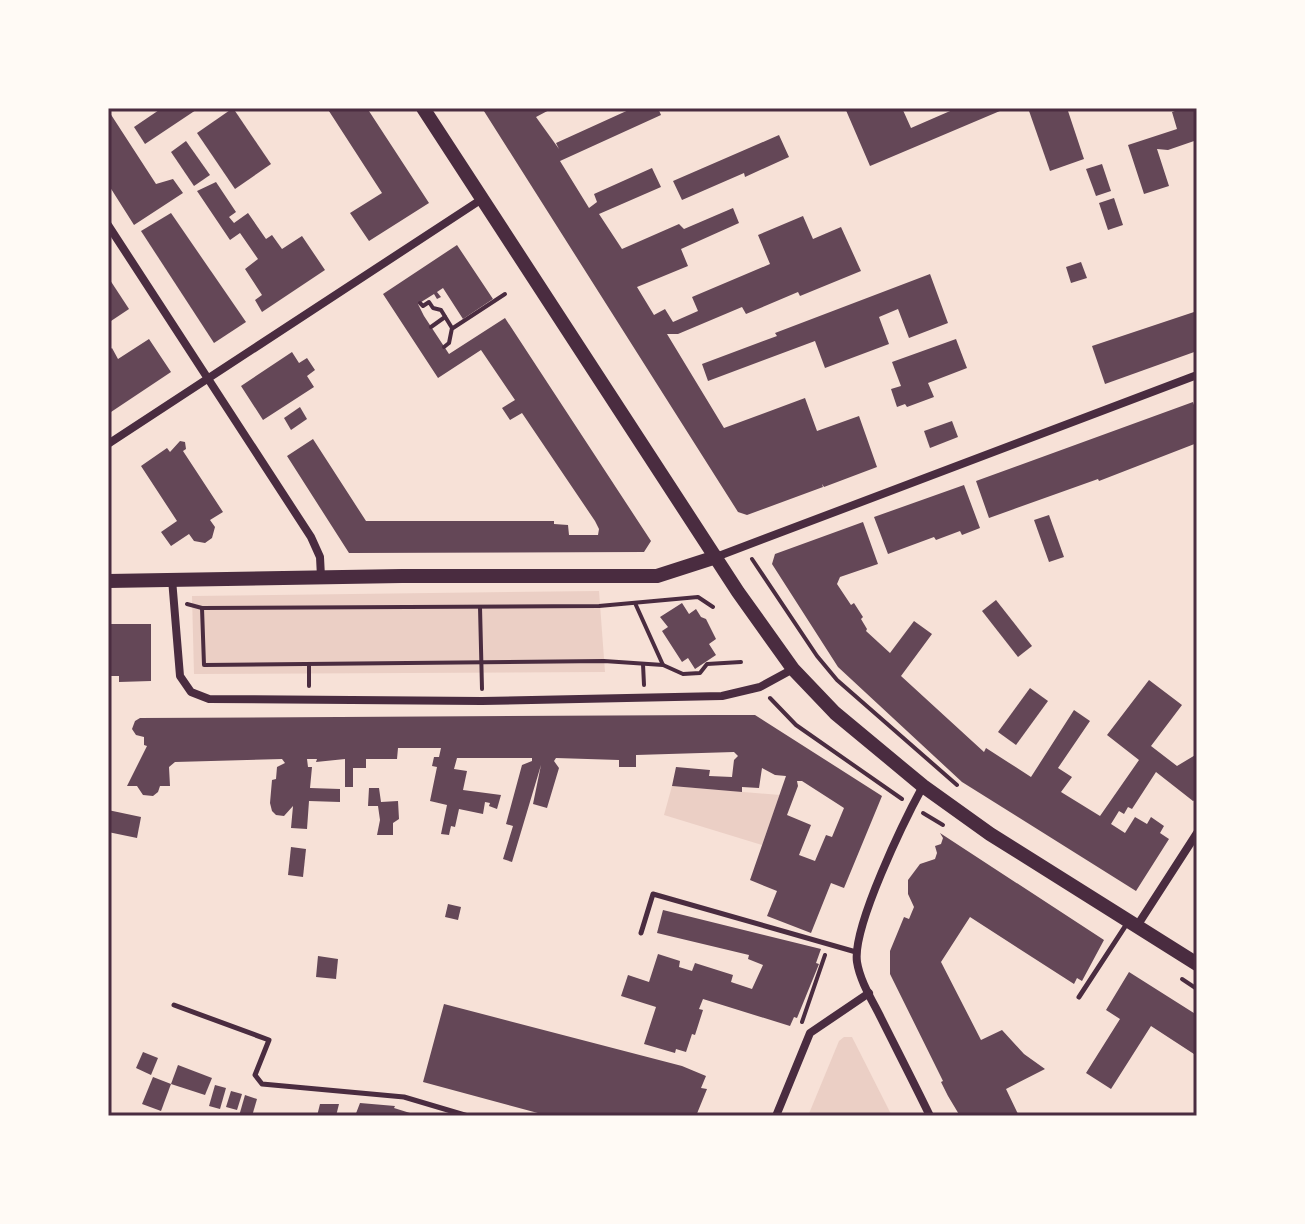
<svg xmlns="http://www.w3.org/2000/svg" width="1305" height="1224" viewBox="0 0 1305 1224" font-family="Inter,sans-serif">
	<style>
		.green { fill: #ebcfc5 }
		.building { fill: #644757; fill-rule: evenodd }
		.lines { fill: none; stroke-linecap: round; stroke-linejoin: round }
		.path { stroke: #4a2c40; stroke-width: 4 }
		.service { stroke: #4a2c40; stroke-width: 5 }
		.minor { stroke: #4a2c40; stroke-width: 8 }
		.secondary { stroke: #4a2c40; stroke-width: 14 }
		.primary { stroke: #4a2c40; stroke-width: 14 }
		.neatline { fill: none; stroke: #4a2c40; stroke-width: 3 }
	</style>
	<rect width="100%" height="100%" fill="#f7e1d7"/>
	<g class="green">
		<polygon points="599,591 605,672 194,674 192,596"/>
		<polygon points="672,786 780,795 762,845 664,815"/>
		<polygon points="844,1037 852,1037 892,1116 808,1116 839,1041"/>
	</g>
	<g class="building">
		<polygon points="162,108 199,108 145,144 134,127"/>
		<polygon points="233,108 271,164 235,189 197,133"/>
		<polygon points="327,108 367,108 429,203 369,241 350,213 382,193"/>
		<polygon points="482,108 553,108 536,117 559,149 556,143 633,108 658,108 661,115 560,161 589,208 597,202 594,194 652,168 661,187 599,214 622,249 679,224 684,229 733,208 739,223 681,249 688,266 637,287 654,315 665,309 673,322 698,311 692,297 770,264 758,235 803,216 813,239 841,227 861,271 800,296 798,292 746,314 742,307 678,334 667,334 724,428 805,398 817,431 859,416 877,467 824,487 822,484 823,487 747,515 738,512"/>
		<polygon points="845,108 902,108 911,128 957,108 1007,108 870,166"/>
		<polygon points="1028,108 1067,108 1084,159 1050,171"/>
		<polygon points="1183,108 1197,108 1197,140 1168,150 1157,149 1169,186 1144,194 1128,145 1177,129 1172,112"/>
		<polygon points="108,110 156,184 173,179 183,193 134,225 108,184"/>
		<polygon points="779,135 789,157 745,177 744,173 682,200 673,181"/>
		<polygon points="186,141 210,175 194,186 171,152"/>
		<polygon points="1102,164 1111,191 1096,196 1086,169"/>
		<polygon points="216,182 236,212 229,217 234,223 248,213 266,239 272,235 282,249 302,236 325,270 262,312 255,300 262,295 245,269 258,259 240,233 230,240 197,191"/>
		<polygon points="1114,198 1123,225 1108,230 1099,203"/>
		<polygon points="171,213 246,322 214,343 141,231"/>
		<polygon points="457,245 493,299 463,319 443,288 437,292 441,297 437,299 434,294 418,304 424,316 449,354 505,318 651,541 644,552 349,553 287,456 313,439 366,521 554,521 554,524 568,525 569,535 598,535 599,529 595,521 522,413 510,420 502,408 515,400 481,350 438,378 383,294"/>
		<polygon points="1081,262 1087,278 1071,283 1066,267"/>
		<polygon points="930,274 948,323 909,338 898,309 879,317 889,344 825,368 815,341 708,381 702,364 777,336 775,333"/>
		<polygon points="108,277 129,309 108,323"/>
		<polygon points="1197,311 1197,351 1105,384 1092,346"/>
		<polygon points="149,339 171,372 108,414 108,351 112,348 118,359"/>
		<polygon points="956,339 967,368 928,383 934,397 907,407 905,404 897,407 891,389 901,386 892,362"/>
		<polygon points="292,352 299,363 307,358 315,370 307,376 314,387 263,420 241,386"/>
		<polygon points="1193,402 1197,414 1197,443 1099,481 1098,479 989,518 976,481"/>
		<polygon points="300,407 307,419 291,430 284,418"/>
		<polygon points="952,421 958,437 930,448 924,431"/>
		<polygon points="180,441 185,442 186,449 183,451 223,512 210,520 215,527 212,538 205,543 194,541 189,534 171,546 161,532 177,521 141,466 167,448 170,452"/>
		<polygon points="964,485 980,528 962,535 960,531 936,540 934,537 888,554 874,517"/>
		<polygon points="1049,515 1064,557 1049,562 1034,520"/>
		<polygon points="863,522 878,564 840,577 837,584 851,605 854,603 863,617 861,619 867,629 866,631 890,653 914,621 932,634 901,676 984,752 986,748 1031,777 1074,710 1090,721 1058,768 1072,777 1061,792 1100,816 1139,760 1107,735 1149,680 1182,705 1151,746 1177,766 1197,754 1197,799 1193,801 1156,772 1132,809 1128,807 1124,814 1119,811 1111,824 1125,833 1135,817 1147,824 1151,817 1164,826 1160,833 1169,839 1136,891 962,782 838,667 772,564 775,554"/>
		<polygon points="996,600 1032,646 1018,657 982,611"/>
		<polygon points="682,603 689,614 696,609 701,617 706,619 716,639 709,644 716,655 695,669 688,658 682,662 662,631 668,627 660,617"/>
		<polygon points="108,624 151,624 151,681 119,682 119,676 108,676"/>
		<polygon points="1030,688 1048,701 1016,745 998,732"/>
		<path d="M713,715H755L882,796L844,888L831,883L811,933L767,916L777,891L750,880L786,776L775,775L762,768L759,788L742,787V792L672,786L676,767L710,770L709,776L732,777L734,760L738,756L734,752L636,755V767H619V760L556,758L554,761L559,768L547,808L533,804L541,765L512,862L503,859L513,826L506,824L522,765L532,761V758H457L454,769L467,771L463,790L501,795L497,809L489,806L490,803L485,802L483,814L459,809L455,827L451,826L449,835L441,834L447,805L430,801L437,767L432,766L434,757H439L441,748H398L397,759H366V768H353V787H345V759L316,762L317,759H307L308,767H312L310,788L340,789V802L309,801L307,829L291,828L293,806L284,816L276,815L272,811L270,803L272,780L276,779L277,767L285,763L282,759L175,762L169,767L170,786H160L158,792L153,796L143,795L137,786H127L147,746L144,745V737L136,735L132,729L135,721L140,718ZM797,781H802L844,808L832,837L826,835L815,861L799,855L811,825L787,815L798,786Z"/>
		<polygon points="369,788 379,788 381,802 398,801 399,819 393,823 393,835 377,835 380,820 378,806 368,806"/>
		<polygon points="108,810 141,817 137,838 108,832"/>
		<polygon points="940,833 1104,940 1082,981 1077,978 1074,984 970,917 941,962 981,1040 1002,1030 1024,1054 1045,1069 1006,1089 1019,1116 960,1116 948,1096 941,1082 943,1081 890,974 890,951 904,917 909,919 914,907 908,894 908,880 920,864 935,859 937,853 935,846 941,844 943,838"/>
		<polygon points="291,847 306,849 303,877 288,875"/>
		<polygon points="448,904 461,907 458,920 445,917"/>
		<polygon points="663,910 821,949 816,963 819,964 797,1018 794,1017 790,1026 703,999 699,1009 703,1010 695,1035 692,1034 686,1052 676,1049 675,1053 644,1044 656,1007 621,996 628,975 649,982 658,954 680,961 679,967 692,971 695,963 733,975 731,982 752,989 763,965 748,959 749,955 657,933"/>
		<polygon points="318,956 338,959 336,979 316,977"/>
		<polygon points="1129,972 1197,1015 1197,1056 1151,1026 1111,1089 1086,1073 1120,1019 1106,1010"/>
		<polygon points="444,1004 682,1066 706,1076 701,1088 707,1089 696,1116 549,1116 423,1082"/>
		<polygon points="143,1052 158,1058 151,1075 136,1068"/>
		<polygon points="178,1065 212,1078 205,1095 171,1084"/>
		<polygon points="153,1077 171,1084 161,1111 142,1104"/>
		<polygon points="215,1085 226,1088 220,1109 209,1106"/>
		<polygon points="231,1091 242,1094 237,1110 226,1107"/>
		<polygon points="245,1095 257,1099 252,1116 239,1116"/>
		<polygon points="360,1103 395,1106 394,1108 410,1113 409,1116 355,1116"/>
		<polygon points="320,1104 339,1104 336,1116 317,1116"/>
	</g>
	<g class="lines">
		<g class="path">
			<polyline points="420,303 423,306 429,302 433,308 441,310 452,328 449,343 444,347"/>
			<polyline points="431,327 445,317"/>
			<polyline points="453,328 505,294"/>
			<polyline points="752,559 817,656 837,680 957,785"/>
			<polyline points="635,603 663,665 683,674 700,673 707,664 741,662"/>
			<polyline points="187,604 202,608 599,606 698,597 713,607"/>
			<polyline points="480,607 482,689"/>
			<polyline points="202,608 204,665 604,661 663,665"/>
			<polyline points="643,664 644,685"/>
			<polyline points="309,686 309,664"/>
			<polyline points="770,698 796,725 902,799"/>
			<polyline points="923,813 943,825"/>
			<polyline points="1182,979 1197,989"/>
			<polyline points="802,1022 825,955"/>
		</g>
		<g class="service">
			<polyline points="641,933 653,894 856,952"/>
			<polyline points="1079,997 1128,922"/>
			<polyline points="174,1005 269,1040 255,1075 262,1084 404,1097 468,1116"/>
		</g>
		<g class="minor">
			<polyline points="108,225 311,537 320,557 321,577"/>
			<polyline points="108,444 482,199"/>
			<polyline points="716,557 1197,375"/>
			<polyline points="172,579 180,676 191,692 209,699 482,701 722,696 760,687 793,669"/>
			<path d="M923,786C905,819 852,927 857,962C860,981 872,1000 881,1018C897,1050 914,1083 930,1116"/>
			<polyline points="1137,926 1197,833"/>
			<polyline points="776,1116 810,1033 869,993"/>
		</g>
		<polyline class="secondary" points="108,581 402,576 657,576 716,557"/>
		<polyline class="primary" points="423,108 738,592 793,669 835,713 923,786 990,834 1197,964"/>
	</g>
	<rect width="1305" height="1224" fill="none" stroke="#fffaf5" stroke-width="220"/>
	<rect x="110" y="110" width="1085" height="1004" class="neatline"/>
</svg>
